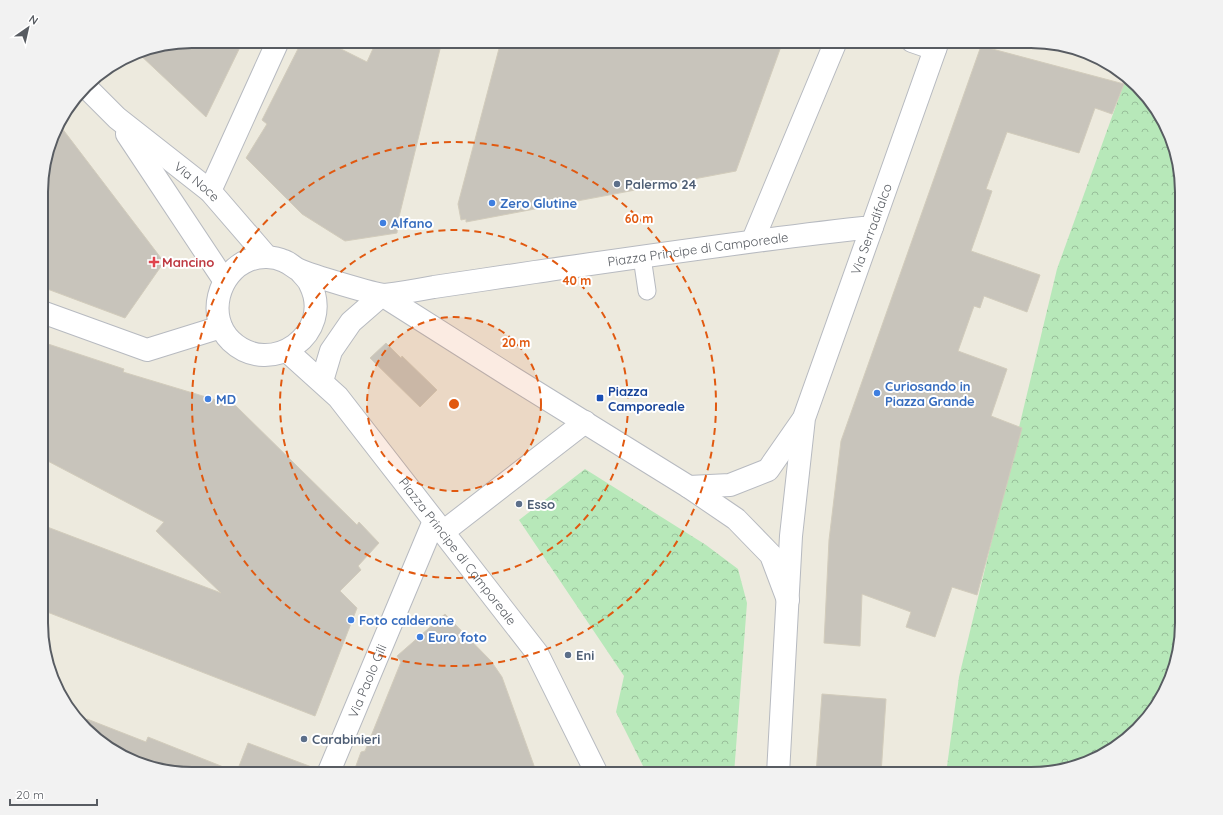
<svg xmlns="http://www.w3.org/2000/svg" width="1223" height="815" viewBox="0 0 1223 815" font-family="Quicksand,sans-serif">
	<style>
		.park { fill: url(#park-crowns) }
		.building { fill: #c8c4bb; stroke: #d2ccbc }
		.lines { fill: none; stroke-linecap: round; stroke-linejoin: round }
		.service-casing { stroke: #b7bac0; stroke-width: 19 }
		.minor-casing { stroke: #b7bac0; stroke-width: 24 }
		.tertiary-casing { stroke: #b7bac0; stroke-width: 24 }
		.service { stroke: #fff; stroke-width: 17 }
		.minor { stroke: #fff; stroke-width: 22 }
		.tertiary { stroke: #fff; stroke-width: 22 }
		.ring { fill: none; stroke: #e15910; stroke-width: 2; stroke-dasharray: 7 5 }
		.service-dot { fill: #5c6f8a; stroke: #fff; stroke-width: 1.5 }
		.shop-dot { fill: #3f7fe0; stroke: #fff; stroke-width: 1.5 }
		.health-dot { fill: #e0444e; stroke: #fff; stroke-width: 1.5 }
		.transit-dot { fill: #1a4fb4; stroke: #fff; stroke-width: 1.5 }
		.labels { text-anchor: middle; stroke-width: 4; stroke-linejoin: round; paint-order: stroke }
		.street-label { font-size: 13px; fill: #585c62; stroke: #fff }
		.service-label { font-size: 13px; font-weight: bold; fill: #4e5e75; stroke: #fff; text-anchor: start }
		.shop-label { font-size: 13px; font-weight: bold; fill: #366cbe; stroke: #fff; text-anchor: start }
		.health-label { font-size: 13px; font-weight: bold; fill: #be3a42; stroke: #fff; text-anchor: start }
		.transit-label { font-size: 13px; font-weight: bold; fill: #164399; stroke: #fff; text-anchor: start }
		.rim { fill: none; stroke: #585c62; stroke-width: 2 }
		.centre { fill: #e15910; stroke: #fff; stroke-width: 2 }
		.ring-label { font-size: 12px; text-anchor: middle; font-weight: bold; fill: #e15910; stroke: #fff; stroke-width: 4; stroke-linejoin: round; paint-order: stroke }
	</style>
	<defs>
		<pattern id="park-crowns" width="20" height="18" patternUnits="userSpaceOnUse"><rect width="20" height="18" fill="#b7e8b9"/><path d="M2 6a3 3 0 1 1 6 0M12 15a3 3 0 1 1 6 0" fill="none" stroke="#98bf9a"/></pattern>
	</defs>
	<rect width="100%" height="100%" fill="#edeade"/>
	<g class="park">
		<polygon points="1126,78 1162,117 1182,182 1182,633 1174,671 1156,707 1106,754 1041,774 946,774 959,677 1057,269"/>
		<polygon points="585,469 706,545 738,569 747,603 734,774 647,774 616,712 624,676 519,520"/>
	</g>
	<g class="building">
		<polygon points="192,41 243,41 206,117 137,52"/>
		<polygon points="302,41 325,41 367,62 376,42 442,41 398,221 397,233 345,241 302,214 246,158 267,124 262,120"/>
		<polygon points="501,41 783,41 736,171 466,222 466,219 461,220 458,204"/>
		<polygon points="981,46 1124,84 1112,114 1095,108 1079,153 1007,132 986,189 992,191 971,251 1040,275 1027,312 984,296 980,308 974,306 958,351 1007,369 991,416 1022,428 977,595 952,587 935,637 906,627 911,612 862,594 860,646 824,643 829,540 841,441"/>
		<polygon points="58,123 164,262 125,318 42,287 42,172"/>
		<polygon points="42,342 124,369 123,372 236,406 357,525 359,522 379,543 358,566 361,570 340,591 357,608 315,716 42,610 42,525 221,593 156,531 164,522 42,458"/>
		<polygon points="386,343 401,358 402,356 437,390 420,407 370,358"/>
		<polygon points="445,614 491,661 502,677 537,774 353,774 361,752 365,751 401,662 397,656"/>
		<polygon points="822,694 886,699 881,774 816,774"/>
		<polygon points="87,719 146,742 148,737 231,770 230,774 192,774 144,766 108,748 85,724"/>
		<polygon points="248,743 317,769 316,774 236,774"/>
	</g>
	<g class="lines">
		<g class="service-casing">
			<polyline id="service" points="642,257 647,291"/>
		</g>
		<g class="minor-casing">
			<g id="minor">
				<polyline points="912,41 935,49"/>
				<path id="s1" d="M86,87L117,118L210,191L267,257"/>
				<polyline points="127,134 224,280"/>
				<polyline points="210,191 278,41"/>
				<polyline points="753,240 836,41"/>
				<polyline points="322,381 331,351 351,322 382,295 513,378 689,487 736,519 771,555 788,600"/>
				<polyline points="689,487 730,485 768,470 802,421"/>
				<polyline points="443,532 585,422"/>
				<path id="s2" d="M328,774L434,521"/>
				<polyline points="778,774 791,536 804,418 872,227"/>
			</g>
		</g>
		<g class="tertiary-casing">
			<g id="tertiary">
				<path id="s3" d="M299,270C303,275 308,279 310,284C335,333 271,379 231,341C206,317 218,272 249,260C260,256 274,256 284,261C290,263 294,268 299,270C310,275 376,295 385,295C401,293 418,290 434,287C468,282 501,277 535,272C647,256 759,239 872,227L938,41"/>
				<polyline points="42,312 147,350 221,327"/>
				<path id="s4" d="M287,351L338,397L537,653L597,774"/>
			</g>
		</g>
		<use href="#service" class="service"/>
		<use href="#minor" class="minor"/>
		<use href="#tertiary" class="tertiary"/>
	</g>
	<circle cx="454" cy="404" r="87" fill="#e15910" fill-opacity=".12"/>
	<g class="ring">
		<circle cx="454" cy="404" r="87"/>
		<circle cx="454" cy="404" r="174"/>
		<circle cx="454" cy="404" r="262"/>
	</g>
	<g class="service-dot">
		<circle cx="617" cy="184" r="4"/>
		<circle cx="519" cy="504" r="4"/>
		<circle cx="568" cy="655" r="4"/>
		<circle cx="304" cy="739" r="4"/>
	</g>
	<g class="shop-dot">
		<circle cx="492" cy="203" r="4"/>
		<circle cx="383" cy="223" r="4"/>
		<circle cx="877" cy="393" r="4"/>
		<circle cx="208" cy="399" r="4"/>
		<circle cx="351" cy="620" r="4"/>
		<circle cx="420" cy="637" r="4"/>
	</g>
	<path class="health-dot" d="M152 256h4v4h4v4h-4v4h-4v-4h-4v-4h4z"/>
	<rect class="transit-dot" x="596" y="394" width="8" height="8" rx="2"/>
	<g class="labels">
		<g class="street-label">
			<text dy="5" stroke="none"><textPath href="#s1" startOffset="146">Via Noce</textPath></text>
			<text transform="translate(871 229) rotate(-70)" y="5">Via Serradifalco</text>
			<text dy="5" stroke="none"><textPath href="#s3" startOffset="713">Piazza Principe di Camporeale</textPath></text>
			<text dy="5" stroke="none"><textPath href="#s4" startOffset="264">Piazza Principe di Camporeale</textPath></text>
			<text dy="5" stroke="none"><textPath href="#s2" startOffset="101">Via Paolo Gili</textPath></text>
		</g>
		<g class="service-label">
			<text x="625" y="189">Palermo 24</text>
			<text x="527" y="509">Esso</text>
			<text x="576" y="660">Eni</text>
			<text x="312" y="744">Carabinieri</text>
		</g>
		<g class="shop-label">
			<text x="500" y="208">Zero Glutine</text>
			<text x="391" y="228">Alfano</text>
			<text x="885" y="391">Curiosando in<tspan x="885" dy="15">Piazza Grande</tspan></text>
			<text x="216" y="404">MD</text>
			<text x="359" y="625">Foto calderone</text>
			<text x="428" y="642">Euro foto</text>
		</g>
		<g class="health-label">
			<text x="162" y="267">Mancino</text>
		</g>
		<g class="transit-label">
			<text x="608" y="396">Piazza<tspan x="608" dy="15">Camporeale</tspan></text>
		</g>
	</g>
	<path d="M0 0H1223V815H0ZM192 48H1031A144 144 0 0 1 1175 192V623A144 144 0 0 1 1031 767H192A144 144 0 0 1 48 623V192A144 144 0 0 1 192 48Z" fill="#f2f2f2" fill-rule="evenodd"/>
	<path class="rim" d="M192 48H1031A144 144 0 0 1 1175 192V623A144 144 0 0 1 1031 767H192A144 144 0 0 1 48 623V192A144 144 0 0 1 192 48Z"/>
	<circle cx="454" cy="404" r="6" class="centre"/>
	<g class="ring-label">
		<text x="639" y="223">60 m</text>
		<text x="577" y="285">40 m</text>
		<text x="516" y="347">20 m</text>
	</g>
	<g transform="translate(28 28) rotate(34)" stroke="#ffffff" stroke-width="3" paint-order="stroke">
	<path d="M0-3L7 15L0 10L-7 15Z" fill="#585c62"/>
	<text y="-6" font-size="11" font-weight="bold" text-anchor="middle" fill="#585c62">N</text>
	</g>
	<path d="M10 799v6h87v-6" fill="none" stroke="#585c62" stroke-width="2"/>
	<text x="16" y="799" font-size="12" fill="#585c62" stroke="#ffffff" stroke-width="3" paint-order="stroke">20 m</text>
</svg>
